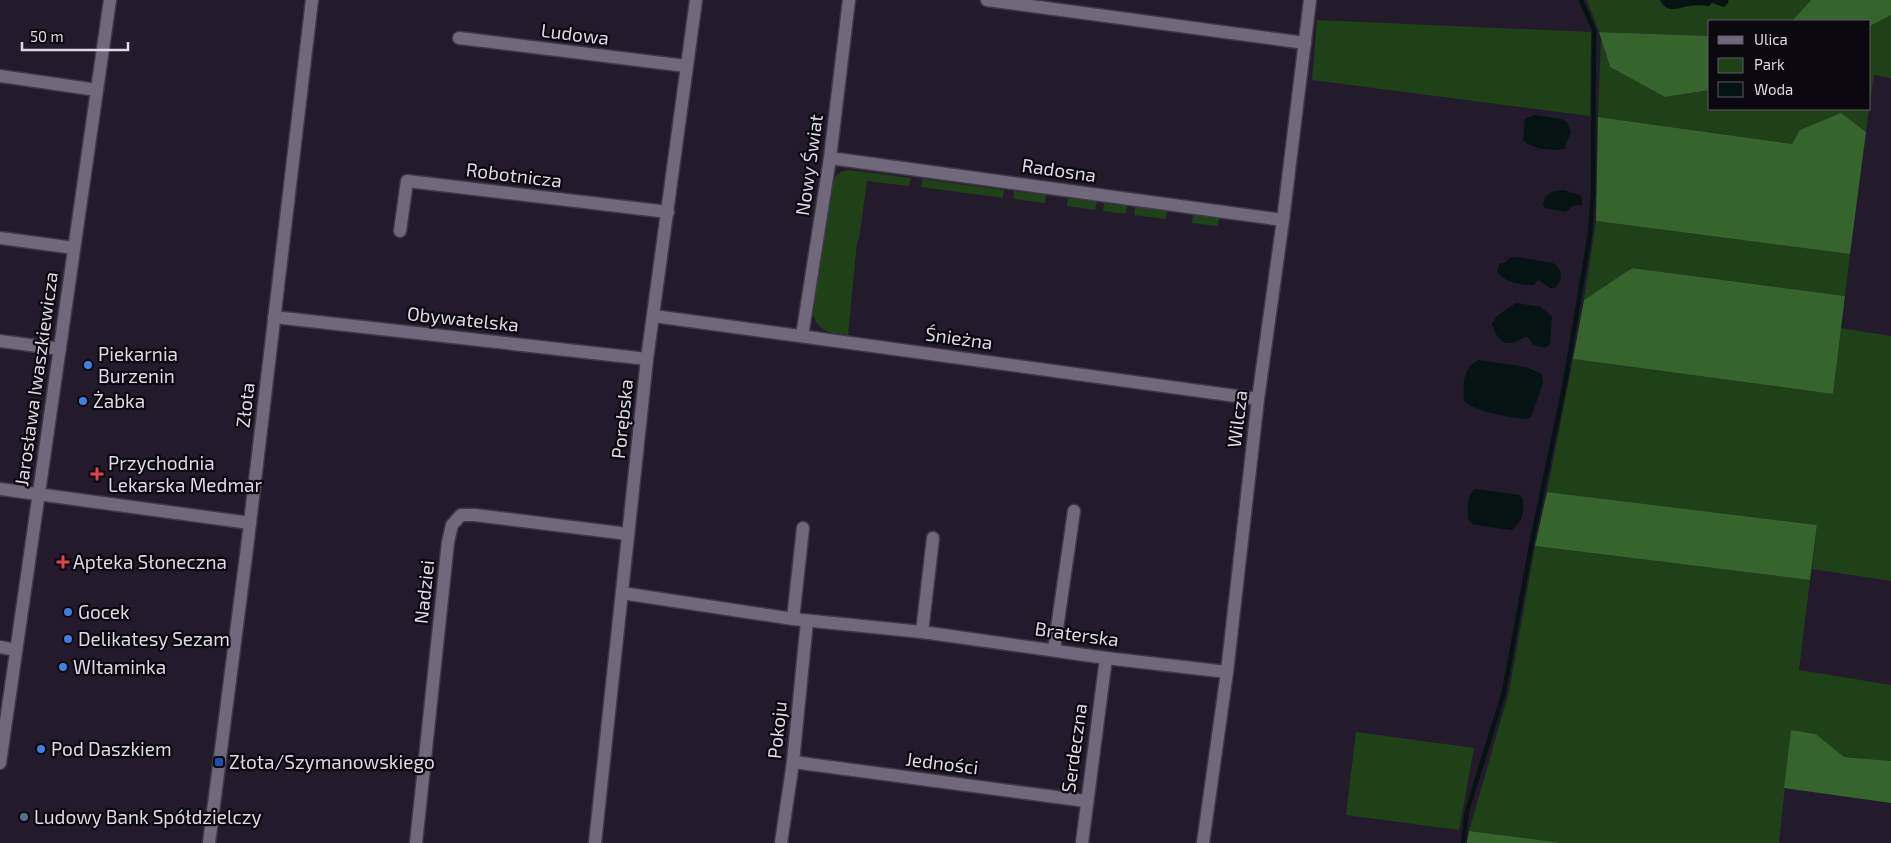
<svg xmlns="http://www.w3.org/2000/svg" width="1891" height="843" viewBox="0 0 1891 843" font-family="'Exo 2',sans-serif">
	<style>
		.green { fill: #1e4118 }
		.forest { fill: #35642d }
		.water { fill: #051313 }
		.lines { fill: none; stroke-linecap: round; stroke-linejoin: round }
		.stream { stroke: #051313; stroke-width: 4.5 }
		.minor-casing { stroke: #3f3946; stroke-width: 15 }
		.minor { stroke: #71687c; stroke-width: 12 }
		.shop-dot { fill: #3f7fe0; stroke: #0b080f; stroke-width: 2 }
		.health-dot { fill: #e0444e; stroke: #0b080f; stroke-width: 2 }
		.transit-dot { fill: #1a4fb4; stroke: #0b080f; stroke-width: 2 }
		.service-dot { fill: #5c6f8a; stroke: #0b080f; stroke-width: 2 }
		.labels { text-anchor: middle; stroke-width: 4.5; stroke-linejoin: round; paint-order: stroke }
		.street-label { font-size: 19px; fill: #ded9e4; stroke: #0b080f }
		.poi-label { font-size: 19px; fill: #ded9e4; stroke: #0b080f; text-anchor: start }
	</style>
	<rect width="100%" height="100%" fill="#231b2c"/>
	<g class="green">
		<polygon points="1587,0 1811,0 1792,21 1710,21 1710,36 1599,32"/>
		<polygon points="1891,15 1891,78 1874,75 1870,104 1870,26"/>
		<polygon points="1317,20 1591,32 1590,116 1312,80"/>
		<polygon points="1601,39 1610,67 1665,97 1710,90 1710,109 1869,109 1866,132 1841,114 1792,144 1598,117"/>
		<path d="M849,170L911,178L909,186L867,181L859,239L857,242L848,335C832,334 819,332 813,315L830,190C833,178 837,171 849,170Z"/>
		<polygon points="922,179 1004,190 1003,198 921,187"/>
		<polygon points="1014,191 1046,195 1045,203 1014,199"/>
		<polygon points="1068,198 1097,202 1095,210 1067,206"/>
		<polygon points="1104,203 1127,206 1126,214 1103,211"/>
		<polygon points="1135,207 1167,211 1166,219 1134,215"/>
		<polygon points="1193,215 1219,218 1218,226 1192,223"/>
		<polygon points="1596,221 1850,254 1845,296 1632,268 1584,300"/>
		<polygon points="1841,328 1891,336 1891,581 1812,569 1817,525 1547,492 1573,359 1833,394"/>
		<polygon points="1535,546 1810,580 1799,670 1891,685 1891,761 1844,757 1816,734 1791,730 1779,843 1562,843 1469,831 1509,692"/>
		<polygon points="1356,732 1474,748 1459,830 1346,815"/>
	</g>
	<g class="forest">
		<polygon points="1811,0 1891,0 1891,15 1870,26 1870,21 1792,21"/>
		<polygon points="1599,32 1710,36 1710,90 1665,97 1610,67"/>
		<polygon points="1841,113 1866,132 1850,254 1596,221 1598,117 1792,144 1800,130"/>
		<polygon points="1632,268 1845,296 1833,394 1573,359 1584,300"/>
		<polygon points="1547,492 1817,525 1810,580 1535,546"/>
		<polygon points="1791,730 1816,734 1844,757 1891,761 1891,803 1784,788"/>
		<polygon points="1469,831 1562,843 1467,843"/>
	</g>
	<g class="water">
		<path d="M1660,0H1728L1729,2L1724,7L1712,3L1709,6C1702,5 1696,5 1688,6C1677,8 1667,14 1660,0Z"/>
		<path d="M1534,115L1561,119L1567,122L1571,132L1564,149C1552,151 1532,149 1523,140L1525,119Z"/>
		<path d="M1564,190L1580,195L1582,200V205L1573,206L1566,212L1545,208L1543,205C1545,192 1553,191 1564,190Z"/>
		<path d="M1517,257L1553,263C1563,269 1563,280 1555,288H1550L1538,280L1534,285C1521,285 1506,283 1497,272L1499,264L1506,262L1509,258Z"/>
		<path d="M1516,303L1541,307L1552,316L1550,344C1545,350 1539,346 1533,345L1529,338L1526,337C1522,338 1519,341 1515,342C1501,347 1495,334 1492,324L1497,316Z"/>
		<path d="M1479,360L1526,367L1542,374L1543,383L1531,417L1526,419C1511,418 1475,412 1464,401C1463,385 1462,367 1479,360Z"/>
		<path d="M1475,489L1520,495L1523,499C1524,513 1523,521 1512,530L1488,527L1473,524L1468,519C1468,508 1466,497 1475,489Z"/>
	</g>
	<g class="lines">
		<polyline class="stream" points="1463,843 1467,811 1504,692 1533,536 1565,383 1590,234 1593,193 1594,30 1581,0"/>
		<g class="minor-casing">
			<g id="minor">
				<polyline points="987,0 1305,43"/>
				<polyline points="459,38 686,66"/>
				<polyline points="0,76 97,90"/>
				<polyline points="830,158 1283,220"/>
				<polyline points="400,231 407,181 668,212"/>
				<polyline points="0,238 74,248"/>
				<polyline points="654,316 1258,399"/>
				<polyline points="274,317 647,359"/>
				<polyline points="802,336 830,158 849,0"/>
				<polyline points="0,341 60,349"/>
				<polyline points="0,489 250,523"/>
				<polyline points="622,593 793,619 922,632 1106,658 1227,672"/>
				<polyline points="793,619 803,528"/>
				<polyline points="922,632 933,538"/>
				<polyline points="0,647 16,650"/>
				<polyline points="1054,649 1074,511"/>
				<polyline points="793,762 1086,801"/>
				<polyline points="0,763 110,0"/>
				<polyline points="209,843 247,548 312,0"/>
				<polyline points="416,843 448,542 452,525 461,515 475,515 628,534"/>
				<polyline points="595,843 647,359 696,0"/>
				<polyline points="781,843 793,762 807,621"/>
				<polyline points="1082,843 1106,658"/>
				<polyline points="1203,843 1227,672 1258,399 1283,220 1310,0"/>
			</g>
		</g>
		<use href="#minor" class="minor"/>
	</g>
	<g class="shop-dot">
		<circle cx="88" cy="365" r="5"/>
		<circle cx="83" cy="401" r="5"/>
		<circle cx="68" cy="612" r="5"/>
		<circle cx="68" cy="639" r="5"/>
		<circle cx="63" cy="667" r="5"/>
		<circle cx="41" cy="749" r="5"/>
	</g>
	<g class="health-dot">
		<path d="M94.5 466.5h5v5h5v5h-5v5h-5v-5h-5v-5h5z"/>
		<path d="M60.5 554.5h5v5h5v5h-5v5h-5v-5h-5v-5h5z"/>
	</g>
	<rect class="transit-dot" x="214" y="757" width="10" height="10" rx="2.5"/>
	<circle class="service-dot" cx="24" cy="817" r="5"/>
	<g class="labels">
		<g class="street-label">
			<text transform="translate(575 34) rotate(7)" y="7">Ludowa</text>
			<text transform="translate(809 165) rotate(-82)" y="7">Nowy Świat</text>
			<text transform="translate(1059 170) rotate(8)" y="7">Radosna</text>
			<text transform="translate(514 175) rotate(7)" y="7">Robotnicza</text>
			<text transform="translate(463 319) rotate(6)" y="7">Obywatelska</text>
			<text transform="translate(959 338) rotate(8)" y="7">Śnieżna</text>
			<text transform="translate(36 379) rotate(-82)" y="7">Jarosława Iwaszkiewicza</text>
			<text transform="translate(245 405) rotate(-83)" y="7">Złota</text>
			<text transform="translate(622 419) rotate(-84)" y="7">Porębska</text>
			<text transform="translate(1237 419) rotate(-83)" y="7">Wilcza</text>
			<text transform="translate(424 592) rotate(-84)" y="7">Nadziei</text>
			<text transform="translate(1077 634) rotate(8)" y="7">Braterska</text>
			<text transform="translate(777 730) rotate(-84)" y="7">Pokoju</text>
			<text transform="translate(1074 748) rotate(-82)" y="7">Serdeczna</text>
			<text transform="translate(942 763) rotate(7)" y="7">Jedności</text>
		</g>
		<g class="poi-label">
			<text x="98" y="361">Piekarnia<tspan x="98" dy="22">Burzenin</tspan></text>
			<text x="93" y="408">Żabka</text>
			<text x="108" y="470">Przychodnia<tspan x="108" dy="22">Lekarska Medmar</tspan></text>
			<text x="73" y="569">Apteka Słoneczna</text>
			<text x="78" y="619">Gocek</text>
			<text x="78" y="646">Delikatesy Sezam</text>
			<text x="73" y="674">WItaminka</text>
			<text x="51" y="756">Pod Daszkiem</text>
			<text x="229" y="769">Złota/Szymanowskiego</text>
			<text x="34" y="824">Ludowy Bank Spółdzielczy</text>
		</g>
	</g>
	<rect x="1708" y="20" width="162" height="90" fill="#0b080f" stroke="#5f5c64"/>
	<rect x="1718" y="36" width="25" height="8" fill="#71687c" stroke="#5f5c64"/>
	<text x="1754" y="45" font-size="15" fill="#ded9e4">Ulica</text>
	<rect x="1718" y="58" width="25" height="15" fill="#1e4118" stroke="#5f5c64"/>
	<text x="1754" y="70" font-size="15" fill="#ded9e4">Park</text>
	<rect x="1718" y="82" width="25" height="15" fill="#051313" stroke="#5f5c64"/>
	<text x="1754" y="95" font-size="15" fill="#ded9e4">Woda</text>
	<path d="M22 42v8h106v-8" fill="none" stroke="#ded9e4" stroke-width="2.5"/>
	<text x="30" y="42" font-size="15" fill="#ded9e4" stroke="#0b080f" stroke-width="4" paint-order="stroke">50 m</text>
</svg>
